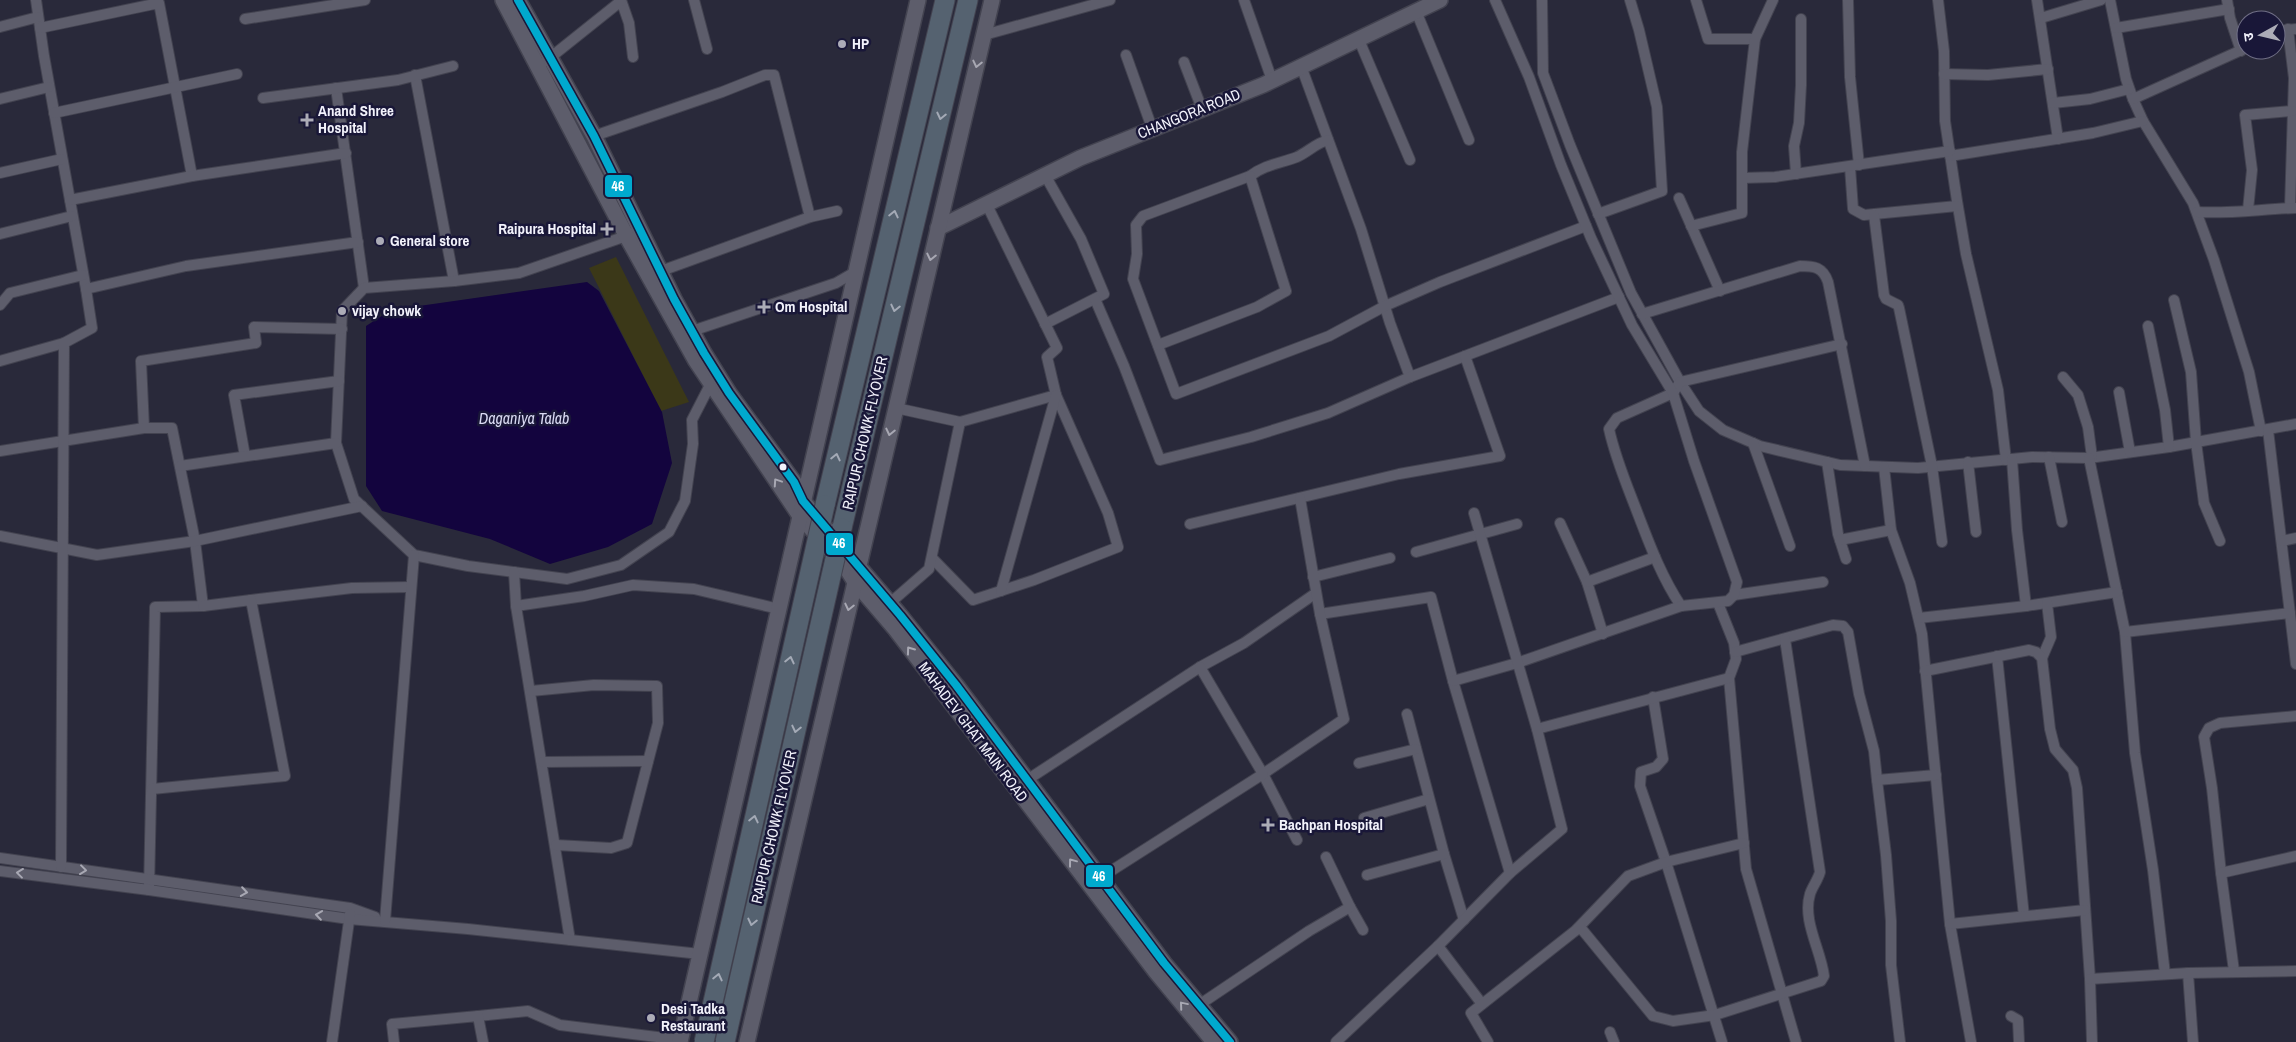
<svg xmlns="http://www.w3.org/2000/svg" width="2296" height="1042" viewBox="0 0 2296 1042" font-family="'Archivo Narrow','Noto Sans Devanagari',sans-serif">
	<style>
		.green { fill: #3b3818 }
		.water { fill: #13043e }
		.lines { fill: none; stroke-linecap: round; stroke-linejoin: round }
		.street-casing { stroke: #434350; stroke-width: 12 }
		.secondary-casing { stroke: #434350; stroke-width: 18 }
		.highway-casing { stroke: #434350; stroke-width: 21 }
		.street { stroke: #5d5d6b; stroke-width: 10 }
		.secondary { stroke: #5d5d6b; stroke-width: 15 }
		.highway { stroke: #556270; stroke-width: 19 }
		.highway-bridge-casing { stroke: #434350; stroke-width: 21; stroke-linecap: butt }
		.highway-bridge { stroke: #556270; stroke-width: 19 }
		.bus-1-casing { stroke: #191738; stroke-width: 11 }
		.bus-1 { stroke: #00a9ce; stroke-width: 8 }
		.oneway { stroke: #a8a8b3 }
		.oneway2 { stroke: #a4aab6 }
		.poi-dot { fill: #acacb7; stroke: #191738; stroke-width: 2 }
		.bus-dot { fill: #f2f2fb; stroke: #191738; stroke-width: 2 }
		.labels { text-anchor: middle; stroke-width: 5; stroke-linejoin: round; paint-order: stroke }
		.poi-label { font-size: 15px; font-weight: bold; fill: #f2f2fb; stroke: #191738; text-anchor: start }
		.street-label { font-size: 15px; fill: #f2f2fb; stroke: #191738 }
		.water-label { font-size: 16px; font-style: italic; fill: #d9daf3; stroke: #191738 }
		.line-badge { stroke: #191738; stroke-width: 2 }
		.badge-label { font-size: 14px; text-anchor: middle; font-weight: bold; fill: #fff }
	</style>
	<rect width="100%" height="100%" fill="#29293a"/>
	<polygon class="green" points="616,257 689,402 661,411 589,268"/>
	<polygon class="water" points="587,282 599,291 662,412 672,463 652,524 608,547 550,564 490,539 382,511 366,486 366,326 391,310"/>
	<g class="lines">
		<g class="street-casing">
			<g id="street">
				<polyline points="36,0 44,56 86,289"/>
				<polyline points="621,0 629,23 633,57"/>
				<polyline points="694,0 707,49"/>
				<polyline points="1244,0 1272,80"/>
				<polyline points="1542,0 1543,73 1570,145 1631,293 1680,382 1699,411 1723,430 1760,446 1840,465 1918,468 2032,457 2089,458 2169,447 2296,424"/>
				<polyline points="1696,0 1708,39 1755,39"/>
				<polyline points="1848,0 1850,77 1859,165"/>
				<polyline points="1938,0 1944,51 1945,121 1957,201 1966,254 1998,390 2006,460"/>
				<polyline points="2037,0 2058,139"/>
				<polyline points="2110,0 2126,79 2133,99 2143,121 2193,203 2214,260 2249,372 2261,431"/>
				<polyline points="2227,0 2230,18 2241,51"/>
				<polyline points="1416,11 1469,140"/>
				<polyline points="2041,18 2101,0"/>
				<polyline points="245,19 365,0"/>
				<polyline points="0,27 38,17"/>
				<polyline points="40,28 159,3 192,176"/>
				<polyline points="2116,28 2229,9"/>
				<polyline points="2288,29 2294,78 2290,208"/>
				<polyline points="2276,31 2296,29"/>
				<polyline points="984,35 1110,0"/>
				<polyline points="1359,40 1410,160"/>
				<polyline points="1126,55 1152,128"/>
				<polyline points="546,61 621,1"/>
				<polyline points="1184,62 1202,109"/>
				<polyline points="1301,66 1361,229 1390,323 1410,377"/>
				<polyline points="1944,74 1988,75 2048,69"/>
				<polyline points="415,75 454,281"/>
				<polyline points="336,88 364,288"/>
				<polyline points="263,98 398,80 453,66"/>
				<polyline points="0,99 49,87"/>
				<polyline points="2133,99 2246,48"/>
				<polyline points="2053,103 2090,99 2129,89"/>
				<polyline points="54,113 237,74"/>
				<polyline points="594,136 722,92 765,75 774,75 810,217"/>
				<path d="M1328,140C1316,143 1308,152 1297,157C1281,163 1264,165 1250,176L1143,216L1136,225L1137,254L1133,279L1176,394L1329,336L1385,306L1440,282L1586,226"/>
				<polyline points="1950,156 2093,133 2143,121"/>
				<polyline points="1850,167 1853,209 1864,215 1957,206"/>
				<polyline points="0,173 62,159"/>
				<polyline points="1796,174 1794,146 1799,123 1801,85 1801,19"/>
				<polyline points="1045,175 1081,239 1104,294 1045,324"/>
				<polyline points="1742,178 1775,177 1950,151"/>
				<polyline points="1679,198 1720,291"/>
				<polyline points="70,200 192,176 346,153"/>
				<polyline points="2248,210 2252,170 2245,115 2292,111"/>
				<path d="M2197,212C2230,214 2262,209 2296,208"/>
				<polyline points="1598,214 1662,191 1657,107 1639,30 1630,0"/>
				<polyline points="1874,215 1884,295 1886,299 1898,305 1899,308 1932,466 1942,542"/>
				<polyline points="1691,226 1742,213 1742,152 1755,39 1773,0"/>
				<polyline points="0,234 72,216"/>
				<polyline points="632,234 519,273 454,281 364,288 342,311 336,443 354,499 414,555 468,566 567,579 621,565 669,532 685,501 693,444 692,420 711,383"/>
				<polyline points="661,271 810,217 837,211"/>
				<polyline points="1095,299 1124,366 1160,460 1251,437 1328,413 1410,377 1619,297"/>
				<polyline points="2174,300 2191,372 2196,442 2204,503 2220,541"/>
				<polyline points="0,305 10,293 83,275"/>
				<path d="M1642,314L1800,266C1814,266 1823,267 1828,282L1865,466"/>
				<polyline points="2148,326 2165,410 2169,447"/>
				<polyline points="692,331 836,283 855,272"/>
				<polyline points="1158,345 1257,307 1286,291 1250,176"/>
				<polyline points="0,361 64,343"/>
				<polyline points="2063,377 2078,395 2088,427 2092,457"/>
				<polyline points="2119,392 2130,452"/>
				<polyline points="896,408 960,422 1056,395"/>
				<polyline points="144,428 141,361 256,343 254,327 342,329"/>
				<polyline points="2268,430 2296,664"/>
				<polyline points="1753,443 1790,546"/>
				<polyline points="0,451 144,428 172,428 195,541 203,606 155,607 149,890"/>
				<polyline points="245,456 234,395 339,381"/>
				<polyline points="2049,457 2062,522"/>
				<polyline points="2089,458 2125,632 2135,753 2153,870 2165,974"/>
				<polyline points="2012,459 2017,530 2026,606"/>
				<polyline points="1827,462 1838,534 1846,559"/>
				<polyline points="1968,462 1976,532"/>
				<polyline points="180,466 336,443"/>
				<polyline points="1884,467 1891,530 1910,583 1922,634 1950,924 1971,1042"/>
				<polyline points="1560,523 1587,582 1603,634"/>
				<polyline points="1190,524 1399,474 1500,456 1465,356"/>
				<polyline points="0,536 97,555 195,541 362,506"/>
				<polyline points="1840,540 1891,530"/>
				<polyline points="2282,541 2296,538"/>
				<polyline points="1416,552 1517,524"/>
				<polyline points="932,558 973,600 1034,580 1118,547 1108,513 1056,395 1047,357 1057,348 986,203"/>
				<polyline points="514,572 516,606 584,596 633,585 694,589 779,609"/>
				<polyline points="1313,577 1390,558"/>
				<polyline points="1587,582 1655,557"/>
				<polyline points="1001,591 1056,395"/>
				<polyline points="1734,595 1823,582"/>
				<polyline points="251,600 352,588 411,587"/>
				<polyline points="890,603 929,569 960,422"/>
				<polyline points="1718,603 1734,643 1736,659 1729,678 1746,869 1796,1042"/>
				<polyline points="516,606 570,940"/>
				<path d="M1681,606C1661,576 1649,543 1636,509C1626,483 1615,457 1609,429L1617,418L1673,393L1680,382L1842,344"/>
				<polyline points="1320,614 1431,597 1453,681 1510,873"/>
				<polyline points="1919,618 2026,606 2117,592"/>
				<polyline points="2125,632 2290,613"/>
				<polyline points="1735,652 1833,625 1843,626 1848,632 1859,694 1874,751 1877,780 1886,855 1891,921 1891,965 1900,1042"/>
				<polyline points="1997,656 2024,916"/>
				<polyline points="2042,658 2051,637 2047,603"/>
				<polyline points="1925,671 2029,650 2036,652 2042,658 2050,729 2055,749 2073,770 2077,788 2090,979 2092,1042"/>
				<polyline points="1453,681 1517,663 1681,606 1728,601 1734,595 1737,582 1694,461 1673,393 1632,325 1591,238 1561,165 1529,77 1495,0"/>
				<polyline points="531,691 594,685 657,686 658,723 627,843 611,848 556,845"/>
				<polyline points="1653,697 1663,759 1656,767 1641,772 1640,786 1666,862 1722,1042"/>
				<polyline points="1407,714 1444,854 1464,920"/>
				<polyline points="1537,729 1729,678"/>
				<polyline points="543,762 648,761"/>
				<polyline points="1359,763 1416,749"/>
				<polyline points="1027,780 1200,667 1244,643 1316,593"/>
				<polyline points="1877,780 1936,775"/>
				<polyline points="152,789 285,776 251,600 203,606"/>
				<polyline points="1364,818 1429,799"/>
				<polyline points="1297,840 1263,774 1344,719 1320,614 1300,498"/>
				<polyline points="0,858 350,908 375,917"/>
				<polyline points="61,867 64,343 92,328 86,289 186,266 358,242"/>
				<polyline points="0,871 149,890 349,919 468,929 700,954"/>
				<polyline points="2221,873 2212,788 2204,737 2209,728 2220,723 2296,716"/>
				<polyline points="1367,875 1444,854"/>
				<polyline points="1100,878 1263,774 1200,667"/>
				<polyline points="1350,907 1363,930"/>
				<polyline points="385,921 414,555"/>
				<polyline points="1950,924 2085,910"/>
				<polyline points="1577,929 1628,876 1666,862 1744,843"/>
				<polyline points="1438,946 1482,1004"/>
				<polyline points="2234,971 2221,873 2296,856"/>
				<polyline points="2188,973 2193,1042"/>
				<polyline points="2090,979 2188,973 2296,971"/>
				<polyline points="1199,1005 1309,931 1350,907 1326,857"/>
				<polyline points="478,1016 528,1011 560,1025 681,1040"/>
				<polyline points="2011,1016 2018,1020 2019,1042"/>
				<polyline points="1610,1032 1614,1042"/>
				<polyline points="332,1042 350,914"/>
				<polyline points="394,1042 392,1024 478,1016 483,1042"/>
				<polyline points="1336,1042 1438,946 1510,873 1562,829 1537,729 1474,513"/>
				<path d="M1488,1042L1471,1013L1580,927L1653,1016L1673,1021L1715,1015L1821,981L1824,976C1821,950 1802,921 1810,894C1812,887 1818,880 1820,872L1785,639"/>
			</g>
		</g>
		<g class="secondary-casing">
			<g id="secondary">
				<polyline points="503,0 627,237 696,361 800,516 847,569 855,582 896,630 1156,972 1214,1042"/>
				<polyline points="518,0 594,136 674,299 704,353 729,393 794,482 803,501 900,615 956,685 1164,963 1230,1042"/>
				<polyline points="938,228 1080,158 1263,85 1440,0"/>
				<polyline points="680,1042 918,0"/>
				<polyline points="747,1042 992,0"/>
			</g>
		</g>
		<g class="highway-casing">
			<g id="highway">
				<polyline points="825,505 945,0"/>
				<polyline points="842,528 968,0"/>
			</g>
		</g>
		<use href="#street" class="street"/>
		<use href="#secondary" class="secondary"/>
		<use href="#highway" class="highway"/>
		<g class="highway-bridge-casing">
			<g id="highway-bridge">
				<polyline points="704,1042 825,505"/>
				<polyline points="725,1042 842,528"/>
			</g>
		</g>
		<use href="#highway-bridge" class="highway-bridge"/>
		<g class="bus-1-casing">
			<polyline id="bus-1" points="518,0 594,136 674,299 704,353 729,393 794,482 803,501 900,615 956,685 1164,963 1230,1042"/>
		</g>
		<use href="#bus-1" class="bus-1"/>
	</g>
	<defs><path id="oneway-chevron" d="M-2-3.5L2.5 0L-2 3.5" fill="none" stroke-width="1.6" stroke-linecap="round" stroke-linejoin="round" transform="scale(1.25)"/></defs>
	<g class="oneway">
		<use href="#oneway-chevron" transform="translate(977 64) rotate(103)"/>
		<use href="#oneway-chevron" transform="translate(931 257) rotate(103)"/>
		<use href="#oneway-chevron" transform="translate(890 432) rotate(103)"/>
		<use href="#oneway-chevron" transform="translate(777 482) rotate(-124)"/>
		<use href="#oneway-chevron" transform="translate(849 607) rotate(103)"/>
		<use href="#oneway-chevron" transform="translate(910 650) rotate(-126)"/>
		<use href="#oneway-chevron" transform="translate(1072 862) rotate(-127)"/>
		<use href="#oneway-chevron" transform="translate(83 870) rotate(7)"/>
		<use href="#oneway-chevron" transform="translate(20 873) rotate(-173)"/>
		<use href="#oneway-chevron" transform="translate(244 892) rotate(8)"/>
		<use href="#oneway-chevron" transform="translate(319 915) rotate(-172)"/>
		<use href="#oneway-chevron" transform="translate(1183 1005) rotate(-130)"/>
	</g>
	<g class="oneway2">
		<use href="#oneway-chevron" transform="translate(941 116) rotate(103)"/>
		<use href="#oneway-chevron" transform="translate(894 214) rotate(-77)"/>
		<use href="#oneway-chevron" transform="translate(895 308) rotate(103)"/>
		<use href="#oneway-chevron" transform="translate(836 457) rotate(-77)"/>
		<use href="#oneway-chevron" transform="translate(790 660) rotate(-77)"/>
		<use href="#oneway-chevron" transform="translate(796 729) rotate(103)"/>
		<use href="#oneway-chevron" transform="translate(754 819) rotate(-77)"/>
		<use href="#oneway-chevron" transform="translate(752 922) rotate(103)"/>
		<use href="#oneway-chevron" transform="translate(718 977) rotate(-77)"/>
	</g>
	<g class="poi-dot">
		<circle cx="842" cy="44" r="5"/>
		<path d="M304.5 112.5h5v5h5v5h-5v5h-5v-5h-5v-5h5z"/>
		<path d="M604.5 221.5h5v5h5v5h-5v5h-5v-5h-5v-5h5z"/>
		<circle cx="380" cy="241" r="5"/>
		<path d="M761.5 299.5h5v5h5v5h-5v5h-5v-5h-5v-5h5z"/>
		<circle cx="342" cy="311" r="5"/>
		<path d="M1265.5 817.5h5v5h5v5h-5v5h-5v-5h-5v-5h5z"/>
		<circle cx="651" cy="1018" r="5"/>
	</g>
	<circle class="bus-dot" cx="783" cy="467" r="4.5"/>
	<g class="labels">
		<g class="poi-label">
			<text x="852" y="49">HP</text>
			<text x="318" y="116">Anand Shree<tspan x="318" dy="17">Hospital</tspan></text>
			<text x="596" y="234" text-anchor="end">Raipura Hospital</text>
			<text x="390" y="246">General store</text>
			<text x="775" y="312">Om Hospital</text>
			<text x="352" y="316">vijay chowk</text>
			<text x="1279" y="830">Bachpan Hospital</text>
			<text x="661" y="1014">Desi Tadka<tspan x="661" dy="17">Restaurant</tspan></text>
		</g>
		<g class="street-label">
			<text transform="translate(1189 114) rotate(-22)" y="5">CHANGORA ROAD</text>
			<text transform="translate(865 433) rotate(-77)" y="5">RAIPUR CHOWK FLYOVER</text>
			<text transform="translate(973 732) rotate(53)" y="5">MAHADEV GHAT MAIN ROAD</text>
			<text transform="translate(774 827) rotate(-77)" y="5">RAIPUR CHOWK FLYOVER</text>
		</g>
		<g class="water-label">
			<text x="524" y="424">Daganiya Talab</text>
		</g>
	</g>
	<g class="line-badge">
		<rect x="604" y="174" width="29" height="24" rx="5" fill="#00a9ce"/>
		<rect x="825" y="532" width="29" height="24" rx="5" fill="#00a9ce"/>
		<rect x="1085" y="864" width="29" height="24" rx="5" fill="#00a9ce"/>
	</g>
	<g class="badge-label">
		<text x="618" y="191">46</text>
		<text x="839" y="548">46</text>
		<text x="1099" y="881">46</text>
	</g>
	<g transform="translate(2261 35) rotate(262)"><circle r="24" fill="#191738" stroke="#706f86"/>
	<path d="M0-4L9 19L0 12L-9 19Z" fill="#acacb7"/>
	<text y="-8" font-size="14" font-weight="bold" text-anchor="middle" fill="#f2f2fb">उ</text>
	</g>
</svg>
